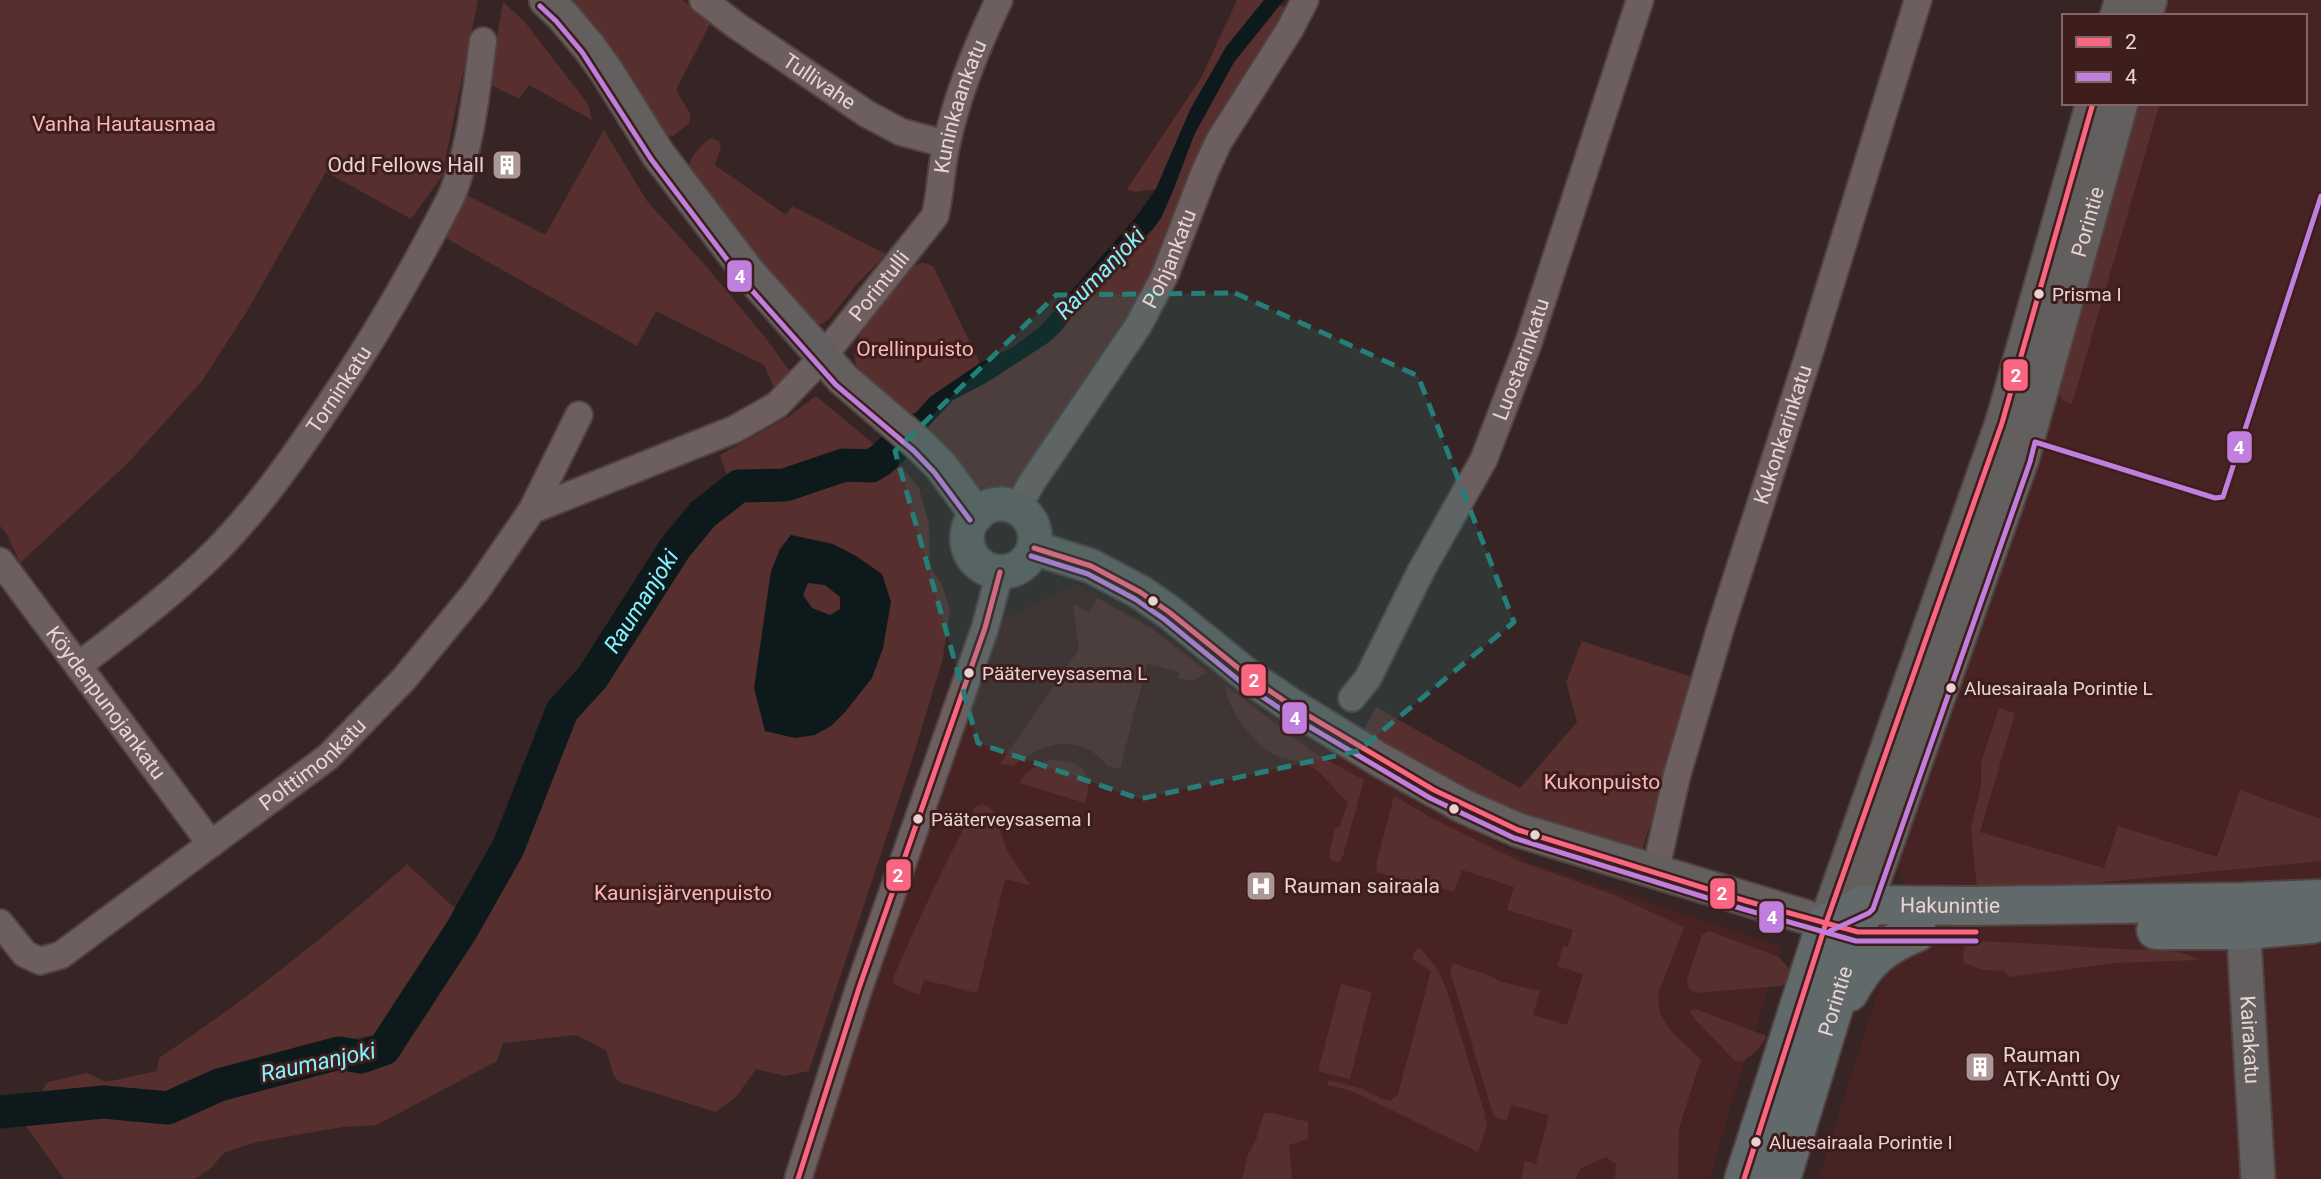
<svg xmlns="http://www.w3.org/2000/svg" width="2321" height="1179" viewBox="0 0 2321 1179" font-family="Roboto,sans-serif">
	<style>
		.built { fill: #472423 }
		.green { fill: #562f2e }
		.water { fill: #0d191a; fill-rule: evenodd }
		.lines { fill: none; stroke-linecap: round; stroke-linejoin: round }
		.river { stroke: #0d191a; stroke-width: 33 }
		.minor-casing { stroke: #514242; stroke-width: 30 }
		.major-casing { stroke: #514242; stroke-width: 37 }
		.highway-casing { stroke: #514242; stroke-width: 42 }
		.minor { stroke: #6d5f5f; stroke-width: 26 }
		.major { stroke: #635f5f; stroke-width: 33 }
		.highway { stroke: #62696a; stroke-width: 38 }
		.bus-1-casing { stroke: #3d1e1d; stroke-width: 10 }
		.bus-2-casing { stroke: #3d1e1d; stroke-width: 10 }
		.bus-1 { stroke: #fa6682; stroke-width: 5 }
		.bus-2 { stroke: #c07fdc; stroke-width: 5 }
		.marked { fill: #257f78; fill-opacity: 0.2; stroke: #257f78; stroke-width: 5; stroke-dasharray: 14 9; stroke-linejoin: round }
		.bus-dot { fill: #ead4d3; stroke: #3d1e1d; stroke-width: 2.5 }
		.labels { text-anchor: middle; stroke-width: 6; stroke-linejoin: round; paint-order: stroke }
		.bus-label { font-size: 19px; fill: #ead4d3; stroke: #3d1e1d; text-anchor: start }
		.street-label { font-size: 21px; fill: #ead4d3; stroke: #3d1e1d }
		.park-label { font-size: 21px; fill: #f9b6b3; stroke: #3d1e1d }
		.poi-label { font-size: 21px; fill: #ead4d3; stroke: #3d1e1d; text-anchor: start }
		.water-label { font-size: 23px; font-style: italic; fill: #83f2fe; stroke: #3d1e1d }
		.line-badge { stroke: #3d1e1d; stroke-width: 2.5 }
		.badge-label { font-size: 19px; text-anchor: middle; font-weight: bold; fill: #fff }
	</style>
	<rect width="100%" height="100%" fill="#362524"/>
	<g class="built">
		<polygon points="2157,0 2321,0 2321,1179 1818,1179 1873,1007 1913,898 1893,859 2129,103 2305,103 2305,16 2153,16"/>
		<polygon points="1076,584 1152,627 1284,725 1532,863 1782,947 1731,1105 1710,1179 805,1179 985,628"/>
	</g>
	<g class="green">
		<polygon points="0,0 478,0 442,176 411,219 326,172 249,308 202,381 127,464 20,563 7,534 0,526"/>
		<polygon points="568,0 682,0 712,20 676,90 691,115 689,123 673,136 664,135"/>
		<polygon points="1237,0 1264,0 1226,47 1190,110 1156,189 1134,192 1127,189 1201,78"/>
		<polygon points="503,2 524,21 588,104 592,120 529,85 519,99 489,84"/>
		<path d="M1279,5L1287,8L1145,297L1028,468L1009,490L993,496C970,485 949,448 929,430C906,409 881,391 857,371L854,353L862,328L912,267C920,262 924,262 933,266L980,363L986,383L1049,342L1061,331L1091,290L1152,230L1161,218L1194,135L1234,62Z"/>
		<polygon points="2129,103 2160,103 2072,404 2064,401 2052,384"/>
		<polygon points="604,130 647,201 706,266 764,336 794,377 777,394 764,365 656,311 637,346 444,237 465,194 545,235"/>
		<path d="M712,138L719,141L721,147L715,165L786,215L792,206L886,254L857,284L829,319L822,324H814L809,321L689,172C688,158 700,145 712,138Z"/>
		<polygon points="816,396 902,467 919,488 929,524 930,567 942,585 950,610 943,658 913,757 809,1071 785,1076 756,1069 736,1097 716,1112 619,1082 614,1076 606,1050 576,1035 503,1043 497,1061 377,1125 343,1127 256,1142 224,1153 211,1168 195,1179 64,1179 22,1121 128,1108 172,1116 224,1089 299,1079 327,1061 361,1070 381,1064 414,1021 499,879 563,724 601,675 660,584 700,527 744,497 726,473 720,455 788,417"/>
		<path d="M1097,598L1151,628L1207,672L1194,681L1178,678L1180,672L1147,664L1120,769L1107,766C1081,731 1043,742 1013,766L1000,764L1079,649L1073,604L1089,612Z"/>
		<polygon points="1582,641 1695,678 1642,851 1506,810 1440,777 1362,733 1376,707 1520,788 1577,722 1566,682"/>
		<path d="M1225,685L1313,752L1364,780L1343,856L1339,863L1331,860L1329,854L1335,828L1340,826L1348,802C1334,791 1325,774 1309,765C1298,759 1284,760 1273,754C1252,742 1227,709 1225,685Z"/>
		<polygon points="1999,708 2015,713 1980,832 2104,868 2118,826 2217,857 2240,790 2321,819 2321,861 2032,889 1977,889 1971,828 1981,786 1981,762"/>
		<path d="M1051,760C1081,761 1095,771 1085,803L1019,783C1026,770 1038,765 1051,760Z"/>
		<polygon points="1394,796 1432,818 1521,862 1612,894 1684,927 1658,994 1660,1014 1671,1031 1701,1060 1679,1128 1678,1179 1615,1179 1616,1164 1606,1157 1581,1168 1575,1179 1521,1179 1525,1161 1536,1164 1549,1115 1511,1105 1507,1121 1497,1118 1493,1114 1450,971 1452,965 1455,964 1486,974 1502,982 1540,991 1533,1015 1567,1025 1583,974 1557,966 1563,946 1568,947 1573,930 1507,910 1514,887 1462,870 1454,891 1416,884 1377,872 1376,864"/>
		<path d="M984,804L993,811L1008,853L1030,885L1005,879L977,993L924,980L919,995L895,985L893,978C919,920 945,861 976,806Z"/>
		<path d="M407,864L461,914L425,976L384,1034L332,1042L241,1067L164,1097L99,1093L38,1097L48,1082L87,1073L106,1082L157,1071L159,1058C246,1000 329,934 407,864Z"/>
		<polygon points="1709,931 1779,957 1791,971 1787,983 1781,986 1694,993 1688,988 1687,979 1702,935"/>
		<path d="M1967,941C2018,942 2069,946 2120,949C2148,951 2175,947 2200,960L2116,963L2009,977L2004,971L1984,970L1964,963L1963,953Z"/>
		<polygon points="1420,948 1438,970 1447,991 1484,1111 1487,1126 1478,1152 1352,1091 1327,1085 1329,1080 1360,1088 1382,1099 1391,1101 1398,1094 1431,971 1412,959 1414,952"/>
		<polygon points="1341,984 1372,992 1350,1079 1318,1071"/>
		<path d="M1693,1009L1698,1010L1767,1036C1760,1048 1753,1056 1740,1062L1735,1061L1693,1017L1690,1012Z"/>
		<polygon points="1264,1113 1272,1113 1308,1122 1308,1139 1289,1145 1292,1179 1242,1179 1248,1154 1256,1140"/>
	</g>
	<g class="water">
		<polygon points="1264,0 1284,0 1234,62 1194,135 1173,191 1161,218 1152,230 1091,290 1061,331 1049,342 986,383 953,400 927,428 897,456 881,460 891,440 930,397 980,363 1013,347 1040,327 1136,217 1156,189 1190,110 1226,47"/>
		<path d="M791,535L833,544L856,556L882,574L891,602L883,648L872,678L845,712L831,726L815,735L795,738L765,731L754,688L771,571L780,549ZM808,583L825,585L840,597V609L830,615L812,608L803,595Z"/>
	</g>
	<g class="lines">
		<path class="river" id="s1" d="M0,1112L103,1102L168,1108L219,1085L339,1053L361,1057L384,1049L461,931L508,848L562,711L592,678L675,548L703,514L739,486L785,485L844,465L871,466L881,460L912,430"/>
		<g class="minor-casing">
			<g id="minor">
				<path id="s2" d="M703,0L737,26L867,114L901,132L946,144"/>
				<path id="s3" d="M1017,509L1032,482L1138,326L1165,275L1205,171L1219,141L1290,29L1305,0"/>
				<path id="s4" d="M532,510L735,429L777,405L822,358L935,216C941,191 941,166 947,142C958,92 977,46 999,0"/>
				<path id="s5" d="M0,561L211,844"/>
				<path id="s6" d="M78,666C126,629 174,593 217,550C258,508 292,460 325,411C372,342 414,270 452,195C471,146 476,93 483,41"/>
				<path id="s7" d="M1352,698L1368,678L1421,571L1484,459L1528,344L1640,0"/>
				<path id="s8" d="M1655,873L1677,775L1722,623L1810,351L1918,0"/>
				<path id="s9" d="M0,923L25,954L40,961L61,955L328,757L404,679L477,590L532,510L579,415"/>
				<polyline points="798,1179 859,988 985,628 1000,572"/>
			</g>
		</g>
		<g class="major-casing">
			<g id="major">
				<polyline points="546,0 562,15 589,47 607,72 658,154 748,272 843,379 920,445 941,466 977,515"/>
				<polyline points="2117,16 2122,0"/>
				<polyline points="2145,16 2150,0"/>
				<circle cx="1001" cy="538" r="34"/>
				<polyline points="1034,548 1091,566 1140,592 1169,612 1248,676 1292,706 1380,760 1465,807 1518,830 1826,923 2002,423 2093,103"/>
				<path id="s10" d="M2242,904L2258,1179"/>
				<path id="s11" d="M1865,905L2022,459L2121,103"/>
			</g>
		</g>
		<g class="highway-casing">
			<g id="highway">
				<path id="s12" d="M1826,923L1865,905L1975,906L2242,902L2321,899"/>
				<polyline points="2156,930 2244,930 2312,924"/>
				<path d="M1849,992C1867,959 1883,946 1917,932"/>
				<polyline points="1744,1179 1826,923"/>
				<path id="s13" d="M1781,1179L1865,905"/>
			</g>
		</g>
		<use href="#minor" class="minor"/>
		<use href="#major" class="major"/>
		<use href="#highway" class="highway"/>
		<g class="bus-1-casing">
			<g id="bus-1">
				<polyline points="1034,548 1091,566 1140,592 1169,612 1248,676 1292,706 1434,790 1518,830 1746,901 1858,932 1976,932"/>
				<polyline points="798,1179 859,988 985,628 1000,572"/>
				<polyline points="1744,1179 1826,923 2002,423 2093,103"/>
			</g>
		</g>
		<g class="bus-2-casing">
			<g id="bus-2">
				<polyline points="540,6 556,21 582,52 651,159 741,278 836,385 914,451 934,472 970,520"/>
				<polyline points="1031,556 1088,574 1135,599 1164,619 1242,683 1288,714 1430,798 1514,838 1743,909 1856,941 1976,941"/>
				<polyline points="1830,931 1869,913 1873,909 2030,462 2035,442 2215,498 2223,497 2321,196"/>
			</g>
		</g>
		<use href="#bus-1" class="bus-1"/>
		<use href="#bus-2" class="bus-2"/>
	</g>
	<path class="marked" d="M1235,293L1418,376L1514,622L1358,751L1140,799L978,743L895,451L1056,295Z"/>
	<defs>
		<g id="building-square" transform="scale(1.575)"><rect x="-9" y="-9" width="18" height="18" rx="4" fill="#ab9796" stroke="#3d1e1d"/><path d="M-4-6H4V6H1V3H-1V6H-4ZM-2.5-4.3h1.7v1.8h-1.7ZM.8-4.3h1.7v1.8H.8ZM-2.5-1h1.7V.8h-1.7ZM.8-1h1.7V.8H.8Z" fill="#fff"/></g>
		<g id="hospital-square" transform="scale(1.575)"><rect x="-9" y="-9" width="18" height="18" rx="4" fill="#ab9796" stroke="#3d1e1d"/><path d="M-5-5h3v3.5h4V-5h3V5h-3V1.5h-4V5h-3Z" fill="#fff"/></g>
	</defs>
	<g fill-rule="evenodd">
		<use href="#building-square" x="507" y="165"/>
		<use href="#hospital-square" x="1261" y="886"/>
		<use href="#building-square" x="1980" y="1067"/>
	</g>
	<g class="bus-dot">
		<circle cx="2039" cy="294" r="6"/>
		<circle cx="1153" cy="601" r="6"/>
		<circle cx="969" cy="673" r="6"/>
		<circle cx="1951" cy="688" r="6"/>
		<circle cx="1454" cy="809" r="6"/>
		<circle cx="918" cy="819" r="6"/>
		<circle cx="1535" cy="835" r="6"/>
		<circle cx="1756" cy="1142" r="6"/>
	</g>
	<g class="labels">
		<g class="bus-label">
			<text x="2052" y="301">Prisma I</text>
			<text x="982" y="680">Pääterveysasema L</text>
			<text x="1964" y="695">Aluesairaala Porintie L</text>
			<text x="931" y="826">Pääterveysasema I</text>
			<text x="1769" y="1149">Aluesairaala Porintie I</text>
		</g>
		<g class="street-label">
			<text dy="7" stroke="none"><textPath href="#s2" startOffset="142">Tullivahe</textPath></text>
			<text dy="7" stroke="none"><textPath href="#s4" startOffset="626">Kuninkaankatu</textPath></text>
			<text dy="7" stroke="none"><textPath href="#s11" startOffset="719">Porintie</textPath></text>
			<text dy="7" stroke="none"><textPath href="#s3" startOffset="294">Pohjankatu</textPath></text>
			<text dy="7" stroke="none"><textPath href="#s4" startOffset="424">Porintulli</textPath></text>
			<text dy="7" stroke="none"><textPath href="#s7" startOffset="380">Luostarinkatu</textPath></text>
			<text dy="7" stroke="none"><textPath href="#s6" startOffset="383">Torninkatu</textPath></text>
			<text dy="7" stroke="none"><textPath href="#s8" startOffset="457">Kukonkarinkatu</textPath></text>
			<text dy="7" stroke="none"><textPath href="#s5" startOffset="177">Köydenpunojankatu</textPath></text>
			<text dy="7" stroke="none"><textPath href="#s9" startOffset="394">Polttimonkatu</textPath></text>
			<text dy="7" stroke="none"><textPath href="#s12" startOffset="128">Hakunintie</textPath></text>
			<text dy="7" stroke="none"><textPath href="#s13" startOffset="186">Porintie</textPath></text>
			<text dy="7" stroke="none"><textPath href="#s10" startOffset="136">Kairakatu</textPath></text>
		</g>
		<g class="park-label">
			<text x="124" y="131">Vanha Hautausmaa</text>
			<text x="915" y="356">Orellinpuisto</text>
			<text x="1602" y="789">Kukonpuisto</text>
			<text x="683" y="900">Kaunisjärvenpuisto</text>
		</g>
		<g class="poi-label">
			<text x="484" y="172" text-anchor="end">Odd Fellows Hall</text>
			<text x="1284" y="893">Rauman sairaala</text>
			<text x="2003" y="1062">Rauman<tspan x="2003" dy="24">ATK-Antti Oy</tspan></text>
		</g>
		<g class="water-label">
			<text transform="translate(1100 273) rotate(-46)" y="8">Raumanjoki</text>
			<text dy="8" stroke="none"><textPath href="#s1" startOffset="915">Raumanjoki</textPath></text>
			<text transform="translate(318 1062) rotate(-12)" y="8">Raumanjoki</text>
		</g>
	</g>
	<g class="line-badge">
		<rect x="726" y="259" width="27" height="34" rx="7" fill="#c07fdc"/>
		<rect x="2002" y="358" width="27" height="34" rx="7" fill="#fa6682"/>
		<rect x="2226" y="430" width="27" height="34" rx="7" fill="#c07fdc"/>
		<rect x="1240" y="663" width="27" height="34" rx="7" fill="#fa6682"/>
		<rect x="1281" y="701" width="27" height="34" rx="7" fill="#c07fdc"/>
		<rect x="885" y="858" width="27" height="34" rx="7" fill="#fa6682"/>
		<rect x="1709" y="877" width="27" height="33" rx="7" fill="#fa6682"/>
		<rect x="1758" y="900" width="27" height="34" rx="7" fill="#c07fdc"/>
	</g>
	<g class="badge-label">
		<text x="740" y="283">4</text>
		<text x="2016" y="382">2</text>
		<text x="2239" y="454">4</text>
		<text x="1254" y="687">2</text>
		<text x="1295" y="725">4</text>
		<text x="898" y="882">2</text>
		<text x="1722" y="900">2</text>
		<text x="1772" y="924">4</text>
	</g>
	<rect x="2062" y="14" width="245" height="91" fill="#3d1e1d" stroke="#826766" stroke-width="2"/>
	<rect x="2076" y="37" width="35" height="10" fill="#fa6682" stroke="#826766" stroke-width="2"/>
	<text x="2125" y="49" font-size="21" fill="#ead4d3">2</text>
	<rect x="2076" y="72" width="35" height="10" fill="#c07fdc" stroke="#826766" stroke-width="2"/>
	<text x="2125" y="84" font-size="21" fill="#ead4d3">4</text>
</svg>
